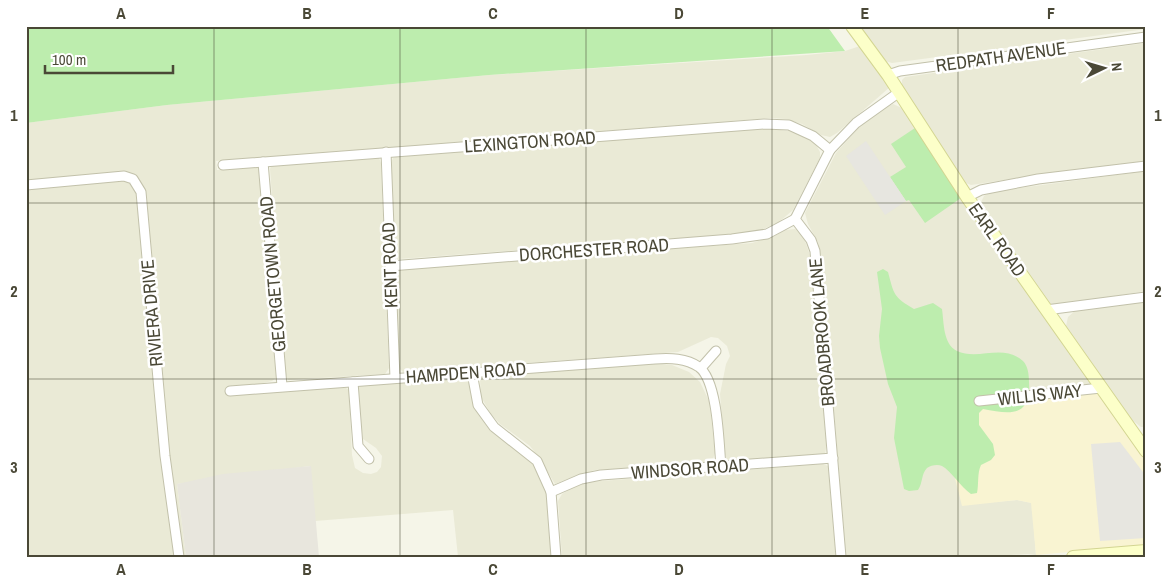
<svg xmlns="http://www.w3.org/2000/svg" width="1172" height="583" viewBox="0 0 1172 583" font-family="'Archivo Narrow',sans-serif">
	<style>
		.residential { fill: #eaead6 }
		.commercial { fill: #f9f4d2 }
		.industrial { fill: #e8e6dd }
		.green { fill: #bdedae }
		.parking { fill: #e7e6e0 }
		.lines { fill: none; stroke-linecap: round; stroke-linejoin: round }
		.street-casing { stroke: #c2c1aa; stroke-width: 11 }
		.secondary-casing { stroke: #d3d592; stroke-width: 14 }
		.street { stroke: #fff; stroke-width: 9 }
		.secondary { stroke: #fcffc9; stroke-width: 12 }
		.grid { fill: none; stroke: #4a4836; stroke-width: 1; stroke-opacity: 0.55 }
		.labels { text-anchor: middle; stroke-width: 5; stroke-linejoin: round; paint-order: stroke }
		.street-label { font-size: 18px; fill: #4a4836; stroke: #fff }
		.neatline { fill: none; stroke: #4a4836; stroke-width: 2 }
		.grid-label { font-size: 16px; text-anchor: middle; font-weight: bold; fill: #4a4836 }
	</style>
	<rect width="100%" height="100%" fill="#f5f5e8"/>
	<g class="residential">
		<polygon points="860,26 1146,26 1146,29 892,63 885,61"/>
		<polygon points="1146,43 1146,161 1057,172 971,185 966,183 959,175 902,86 902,80 905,77"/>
		<polygon points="860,46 890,87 837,133 830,137 821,135 802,124 785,119 772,118 216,161 217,170 255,167 258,168 260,172 276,378 272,381 259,384 227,386 227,394 342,387 346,388 349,390 352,455 355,468 363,473 371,474 377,472 381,467 382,456 376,448 363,439 357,390 359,387 361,385 466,379 468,381 476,407 533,464 540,476 546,491 552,557 458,557 453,510 315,521 310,466 177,484 186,557 26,557 26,123 167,105 489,75 807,55 845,51"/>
		<polygon points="893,104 904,109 1097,391 962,505 1017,500 1032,503 1036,555 1028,554 975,557 846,557 821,256 818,242 808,224 805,213 836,153 859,127 886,107"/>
		<polygon points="764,128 789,131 802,135 815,143 820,152 820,158 793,210 779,222 761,230 748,233 399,259 396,258 395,255 391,163 393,158 396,157"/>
		<polygon points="374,158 379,158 381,163 389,368 385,374 288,380 285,372 270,169 271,166 276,166"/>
		<polygon points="1146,171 1146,291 1058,305 1051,305 1044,299 981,210 981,202 984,196 991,192"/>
		<polygon points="795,229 803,235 811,258 827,443 825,454 822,455 729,461 727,460 725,454 720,394 726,364 730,356 727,346 718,338 711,337 678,352 403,372 399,368 395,275 396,271 402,268 752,243 775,236 785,230"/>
		<polygon points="1146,299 1146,427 1141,427 1131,419 1066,326 1068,317 1076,310"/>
		<polygon points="653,363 672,365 689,372 700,382 710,403 712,424 715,453 713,459 708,463 697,465 595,470 575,476 555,484 540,459 530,446 500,424 491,414 481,397 480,380 482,377 487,375"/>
		<polygon points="823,464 828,466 829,477 836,557 562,557 558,501 562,494 572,488 588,482"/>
	</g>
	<polygon class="commercial" points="1097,391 1146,456 1146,545 1036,555 1031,503 1017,500 962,506 937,408"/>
	<polygon class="industrial" points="311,466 319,557 186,557 177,484 223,474"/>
	<g class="green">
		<polygon points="26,26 827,26 845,51 489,75 167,105 26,123"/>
		<polygon points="915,128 961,198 925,223 909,200 906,201 890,177 906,167 891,144"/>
		<path d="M883,269L888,272C894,294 893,297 914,309L933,303L942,309C944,323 943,344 957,351C978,361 1003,343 1023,361C1028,366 1029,375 1029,382C1031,418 1010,414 983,409L979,413V425L993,444L995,455L991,460L981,465C977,473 979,484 977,493L971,494C961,487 951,471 942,466C938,464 931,465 927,468C921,474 923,483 918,490L909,491L904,489L894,438L897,407L888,384L880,348L879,336L882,309L877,272Z"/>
	</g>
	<g class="parking">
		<polygon points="866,141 906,201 885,215 846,156"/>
		<polygon points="1120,442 1146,476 1146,538 1100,541 1091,444"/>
	</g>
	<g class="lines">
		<g class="street-casing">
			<g id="street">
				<polyline points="888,75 900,71 1146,37"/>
				<polyline points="386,152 395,378"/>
				<polyline points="263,162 282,386"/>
				<polyline points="223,165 764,124 789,125 813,136 830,150"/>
				<polyline points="26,185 124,176 133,179 141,192 165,456 179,557"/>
				<polyline points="967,197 981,190 1038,179 1146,166"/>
				<polyline points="390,266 732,239 767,234 795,219"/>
				<polyline points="1046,310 1146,297"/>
				<polyline points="701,368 716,351"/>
				<polyline points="472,373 478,405 494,427 537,461 551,492 556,557"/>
				<polyline points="353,382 358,446 369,459"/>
				<path d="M230,391L655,359C670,358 686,358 699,367C718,381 719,445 721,467"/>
				<polyline points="979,401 1101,388"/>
				<polyline points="551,492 581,479 601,475 833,458"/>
				<polyline points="841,557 815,251 811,240 795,219 830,150 856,123 898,93"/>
			</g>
		</g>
		<g class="secondary-casing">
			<g id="secondary">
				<polyline points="852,26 888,75 967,197 1146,451"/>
				<polyline points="1073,557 1146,551"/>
			</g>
		</g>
		<use href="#street" class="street"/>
		<use href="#secondary" class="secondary"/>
	</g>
	<path class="grid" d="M214,26V557M400,26V557M586,26V557M772,26V557M958,26V557M26,203H1146M26,379H1146"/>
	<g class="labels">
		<g class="street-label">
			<text transform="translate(1001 57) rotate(-8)" y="6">REDPATH AVENUE</text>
			<text transform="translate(530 142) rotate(-4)" y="6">LEXINGTON ROAD</text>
			<text transform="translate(997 240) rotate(55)" y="6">EARL ROAD</text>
			<text transform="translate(594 250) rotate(-4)" y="6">DORCHESTER ROAD</text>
			<text transform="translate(390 265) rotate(-92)" y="6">KENT ROAD</text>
			<text transform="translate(273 274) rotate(-95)" y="6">GEORGETOWN ROAD</text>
			<text transform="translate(152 313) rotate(-95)" y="6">RIVIERA DRIVE</text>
			<text transform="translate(822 332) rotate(-95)" y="6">BROADBROOK LANE</text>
			<text transform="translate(466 373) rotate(-4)" y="6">HAMPDEN ROAD</text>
			<text transform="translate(1040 395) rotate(-6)" y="6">WILLIS WAY</text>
			<text transform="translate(690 469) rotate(-4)" y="6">WINDSOR ROAD</text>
		</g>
	</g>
	<rect width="1172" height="583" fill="none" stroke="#ffffff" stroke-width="55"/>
	<g transform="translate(1104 68) rotate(85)" stroke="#ffffff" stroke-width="4" paint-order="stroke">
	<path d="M0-4L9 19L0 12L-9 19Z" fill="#4a4836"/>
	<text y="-8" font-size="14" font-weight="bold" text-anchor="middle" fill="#4a4836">N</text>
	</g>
	<path d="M45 65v8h128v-8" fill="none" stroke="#4a4836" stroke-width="2.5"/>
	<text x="52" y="65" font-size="15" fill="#4a4836" stroke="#ffffff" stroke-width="4" paint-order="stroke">100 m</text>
	<rect x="28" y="28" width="1116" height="528" class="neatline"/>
	<g class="grid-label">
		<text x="121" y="19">A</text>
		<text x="307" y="19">B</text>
		<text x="493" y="19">C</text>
		<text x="679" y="19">D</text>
		<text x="865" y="19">E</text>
		<text x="1051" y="19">F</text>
		<text x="14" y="121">1</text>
		<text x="1158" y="121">1</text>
		<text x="14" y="297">2</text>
		<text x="1158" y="297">2</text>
		<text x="14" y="473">3</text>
		<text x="1158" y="473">3</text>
		<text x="121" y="575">A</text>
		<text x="307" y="575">B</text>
		<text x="493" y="575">C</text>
		<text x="679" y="575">D</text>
		<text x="865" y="575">E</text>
		<text x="1051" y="575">F</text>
	</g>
</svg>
